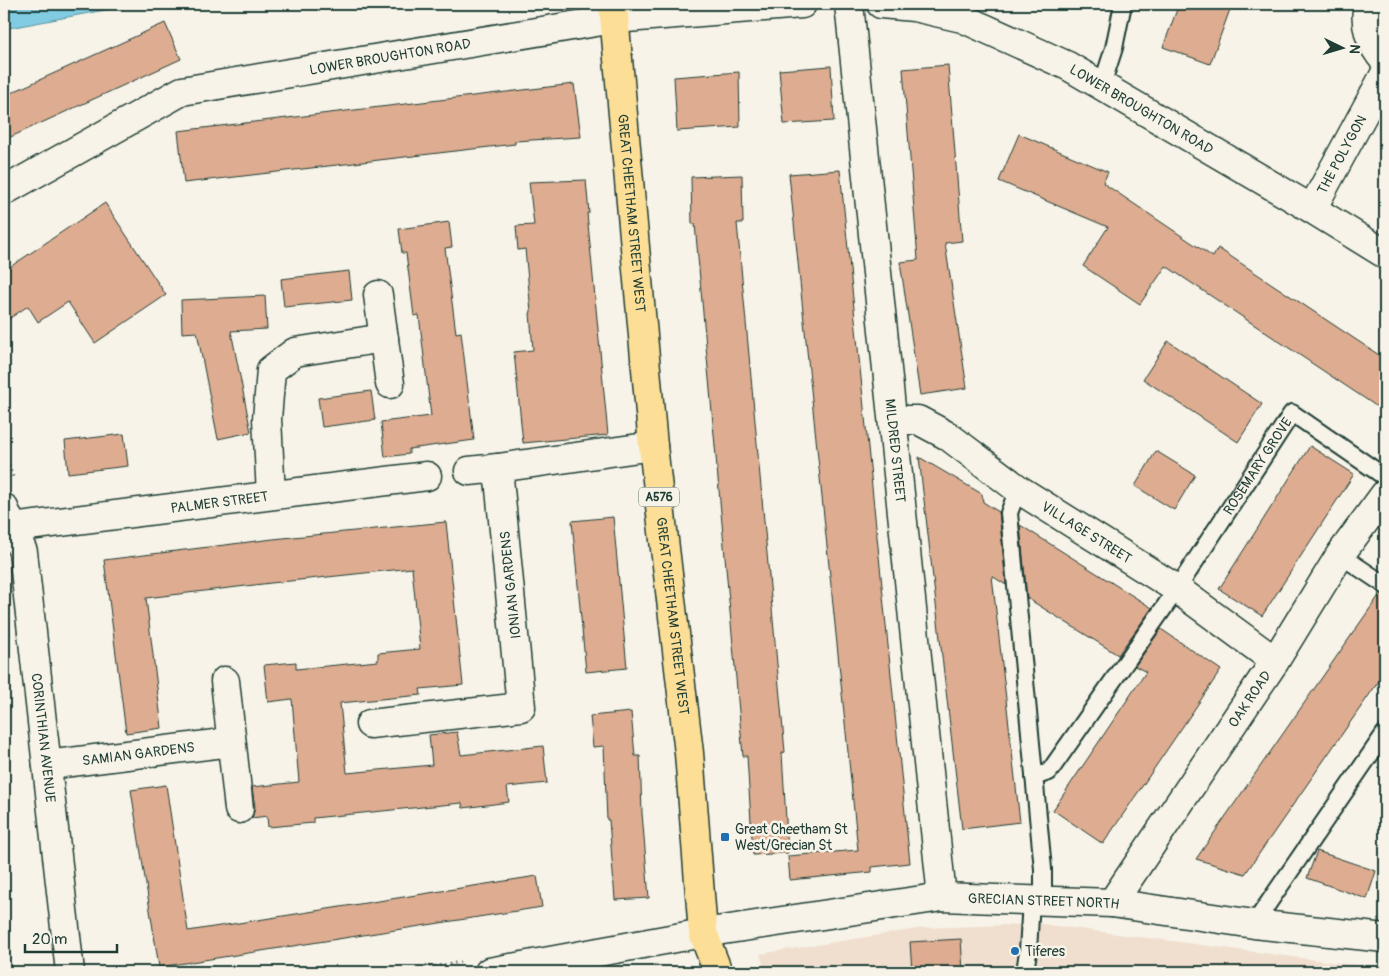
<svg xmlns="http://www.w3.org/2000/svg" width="1389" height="976" viewBox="0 0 1389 976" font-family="Pangolin,sans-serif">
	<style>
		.built { fill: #f0dece }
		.water { fill: #82cce3; stroke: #5a939d }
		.building { fill: #deac90; stroke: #1f3d34 }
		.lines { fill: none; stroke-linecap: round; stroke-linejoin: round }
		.lane-casing { stroke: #1f3d34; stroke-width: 20 }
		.street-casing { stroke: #1f3d34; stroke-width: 31 }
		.highway-casing { stroke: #1f3d34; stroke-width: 31 }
		.path { stroke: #1f3d34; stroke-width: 3; stroke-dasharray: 1 4; stroke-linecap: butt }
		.lane { stroke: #f7f3e8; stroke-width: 16 }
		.street { stroke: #f7f3e8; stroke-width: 28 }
		.highway { stroke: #fcde96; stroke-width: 28 }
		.poi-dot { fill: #1f6fb2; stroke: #f7f3e8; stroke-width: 2 }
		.labels { text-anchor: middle; stroke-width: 5; stroke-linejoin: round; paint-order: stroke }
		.shield { fill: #f7f3e8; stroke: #60746a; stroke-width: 1 }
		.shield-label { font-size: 12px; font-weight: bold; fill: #1f3d34 }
		.street-label { font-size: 14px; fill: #1f3d34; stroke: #f7f3e8 }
		.poi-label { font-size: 14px; fill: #1f3d34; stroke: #f7f3e8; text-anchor: start }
	</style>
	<rect width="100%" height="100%" fill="#f7f3e8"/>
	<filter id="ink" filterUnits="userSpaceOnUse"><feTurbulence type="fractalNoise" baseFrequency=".02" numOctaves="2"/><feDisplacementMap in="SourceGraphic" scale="10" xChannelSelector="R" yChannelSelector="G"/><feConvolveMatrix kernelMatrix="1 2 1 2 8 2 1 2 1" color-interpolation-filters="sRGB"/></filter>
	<g filter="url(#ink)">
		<polygon class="built" points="1041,924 1385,969 1385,972 766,972 760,954 923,928"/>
		<polygon class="water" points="4,4 137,4 4,29"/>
		<g class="building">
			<polygon points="1179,4 1232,4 1210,64 1163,47"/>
			<polygon points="165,23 181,59 4,140 4,96"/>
			<polygon points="948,65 962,241 945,243 967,388 920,395 900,262 918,260 903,69"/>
			<polygon points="831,66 834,121 784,124 779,70"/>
			<polygon points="739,72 740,127 677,131 674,77"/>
			<polygon points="574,84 581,137 515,141 515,144 184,183 178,131"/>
			<polygon points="1019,134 1108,172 1103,183 1213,257 1218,248 1385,359 1385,412 1166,266 1140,304 1083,266 1108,227 999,181"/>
			<polygon points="840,170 910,863 872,867 872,872 790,880 788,856 858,850 789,174"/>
			<polygon points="742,175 743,223 737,223 785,752 782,753 788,853 753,855 747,756 743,756 695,224 692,224 691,177"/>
			<polygon points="586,180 589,213 587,213 608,435 523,443 514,352 533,350 530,313 531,312 525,249 518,250 516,226 534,225 529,182"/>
			<polygon points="105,203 166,295 95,343 68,302 38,322 28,306 4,322 4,271"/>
			<polygon points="449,222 452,247 445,248 456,333 461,332 474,440 409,449 409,454 385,457 381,422 431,416 419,315 414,316 406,253 402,253 399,229"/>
			<polygon points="349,271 352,300 284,307 281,279"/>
			<polygon points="265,296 267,329 231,331 251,432 218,439 197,332 182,333 181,300"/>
			<polygon points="1168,341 1262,404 1238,442 1143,379"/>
			<polygon points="371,391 375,420 322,427 318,398"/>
			<polygon points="124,434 128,466 68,473 65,441"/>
			<polygon points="1310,446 1354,474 1262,616 1219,589"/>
			<polygon points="1156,451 1195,475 1174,510 1135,486"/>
			<polygon points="919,457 982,494 983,502 999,512 1006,585 992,576 1020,822 962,829"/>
			<polygon points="613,517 627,668 586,672 572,521"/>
			<polygon points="446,522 463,685 420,689 421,695 340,703 347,773 432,765 429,735 457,732 461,755 543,746 547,783 507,787 509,802 463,808 462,803 313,818 313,823 268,827 267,816 252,818 253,815 255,807 252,787 299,782 292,699 268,702 264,665 296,662 296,669 378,661 378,653 420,649 412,568 271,583 146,598 162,728 126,733 104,560 273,539"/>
			<polygon points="1020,525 1152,608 1118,655 1027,598"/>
			<polygon points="1380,594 1385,595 1385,672 1374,688 1245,874 1196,859"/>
			<polygon points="1161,629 1221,670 1103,844 1053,810 1146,672 1135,666"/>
			<polygon points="631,712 635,756 640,756 642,813 649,898 615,900 609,820 607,820 604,746 593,747 590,716"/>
			<polygon points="166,785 188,931 537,876 542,907 159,967 131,790"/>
			<polygon points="1317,851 1376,871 1367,899 1307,878"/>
			<polygon points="961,939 963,972 912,972 910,942"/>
		</g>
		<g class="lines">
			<g class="lane-casing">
				<g id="lane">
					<polyline points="1102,85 1114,48 1123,4"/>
					<polyline points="1018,489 1009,513 1043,869 1043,900"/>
					<polyline points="1340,555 1385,585"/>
					<path id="s1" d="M1034,777L1049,772L1177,589L1292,413L1385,477"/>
					<polyline points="1254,924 1385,733"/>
					<polyline points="1025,972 1028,951 1031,900"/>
				</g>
			</g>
			<g class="street-casing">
				<g id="street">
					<path id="s2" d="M849,4L942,897"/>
					<path id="s3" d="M881,4L914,7L962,18L1068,66L1312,209L1385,254"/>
					<path d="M1368,4C1363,25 1371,45 1385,61"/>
					<path id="s4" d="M4,191L182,91L614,19L802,4"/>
					<path id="s5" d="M1312,209L1385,74"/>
					<polyline points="378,295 390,384"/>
					<path id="s6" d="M893,420H918L948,436L1018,489L1177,589L1275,661"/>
					<polyline points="469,471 498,468"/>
					<polyline points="271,495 267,419 271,370 295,352 384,338"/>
					<path id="s7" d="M4,508L23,552L70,972"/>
					<path id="s8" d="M12,528L427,476"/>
					<polyline points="225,681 239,809"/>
					<polyline points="370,724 521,707 498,468 653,446"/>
					<path id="s9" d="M47,765L231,742"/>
					<path id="s10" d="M1112,903L1275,661L1340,555L1385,494"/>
					<path id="s11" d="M489,972L703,933L942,897L1112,903L1254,924L1385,938"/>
				</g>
			</g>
			<g class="highway-casing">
				<g id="highway">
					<path id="s12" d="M613,4L653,446L689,753L703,933L718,972"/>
				</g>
			</g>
			<g class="path">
				<polyline points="4,452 14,480"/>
				<polyline points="400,972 461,962"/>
			</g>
			<use href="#lane" class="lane"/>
			<use href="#street" class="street"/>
			<use href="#highway" class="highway"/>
		</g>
	</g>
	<g class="poi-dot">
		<rect x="720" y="832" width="10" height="10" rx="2.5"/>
		<circle cx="1015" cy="951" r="5"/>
	</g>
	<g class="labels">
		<rect class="shield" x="639" y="487.5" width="40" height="19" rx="4"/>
		<g class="shield-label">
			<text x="659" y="501">A576</text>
		</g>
		<g class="street-label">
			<text dy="5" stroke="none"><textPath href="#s4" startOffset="415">LOWER BROUGHTON ROAD</textPath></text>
			<text dy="5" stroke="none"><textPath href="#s3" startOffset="284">LOWER BROUGHTON ROAD</textPath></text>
			<text dy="5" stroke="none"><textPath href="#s5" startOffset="62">THE POLYGON</textPath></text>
			<text dy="5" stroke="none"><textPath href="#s12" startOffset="210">GREAT CHEETHAM STREET WEST</textPath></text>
			<text dy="5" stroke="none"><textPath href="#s2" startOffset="449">MILDRED STREET</textPath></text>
			<text dy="5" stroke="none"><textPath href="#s1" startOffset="386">ROSEMARY GROVE</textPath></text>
			<text dy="5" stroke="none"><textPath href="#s8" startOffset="209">PALMER STREET</textPath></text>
			<text dy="5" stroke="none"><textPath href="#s6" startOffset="228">VILLAGE STREET</textPath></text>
			<text transform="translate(510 585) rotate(-96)" y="5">IONIAN GARDENS</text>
			<text dy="5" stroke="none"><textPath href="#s12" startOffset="615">GREAT CHEETHAM STREET WEST</textPath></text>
			<text dy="5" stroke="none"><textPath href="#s10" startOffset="246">OAK ROAD</textPath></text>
			<text dy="5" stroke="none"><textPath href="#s7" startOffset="235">CORINTHIAN AVENUE</textPath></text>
			<text dy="5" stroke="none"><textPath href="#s9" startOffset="92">SAMIAN GARDENS</textPath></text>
			<text dy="5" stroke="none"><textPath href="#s11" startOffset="561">GRECIAN STREET NORTH</textPath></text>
		</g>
		<g class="poi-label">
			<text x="735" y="834">Great Cheetham St<tspan x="735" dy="16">West/Grecian St</tspan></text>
			<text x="1025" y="956">Tiferes</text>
		</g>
	</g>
	<rect width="1389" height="976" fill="none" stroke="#f7f3e8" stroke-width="20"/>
	<rect x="10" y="10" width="1369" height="956" fill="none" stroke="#1f3d34" stroke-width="2" filter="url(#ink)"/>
	<g transform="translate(1342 48) rotate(95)" stroke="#f7f3e8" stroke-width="4" paint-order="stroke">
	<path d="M0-4L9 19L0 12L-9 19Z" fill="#1f3d34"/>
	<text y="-8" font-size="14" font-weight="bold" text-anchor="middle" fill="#1f3d34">N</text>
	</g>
	<path d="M25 944v8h92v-8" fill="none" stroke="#1f3d34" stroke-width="2.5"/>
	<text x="32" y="944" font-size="15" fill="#1f3d34" stroke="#f7f3e8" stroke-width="4" paint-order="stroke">20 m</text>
</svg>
